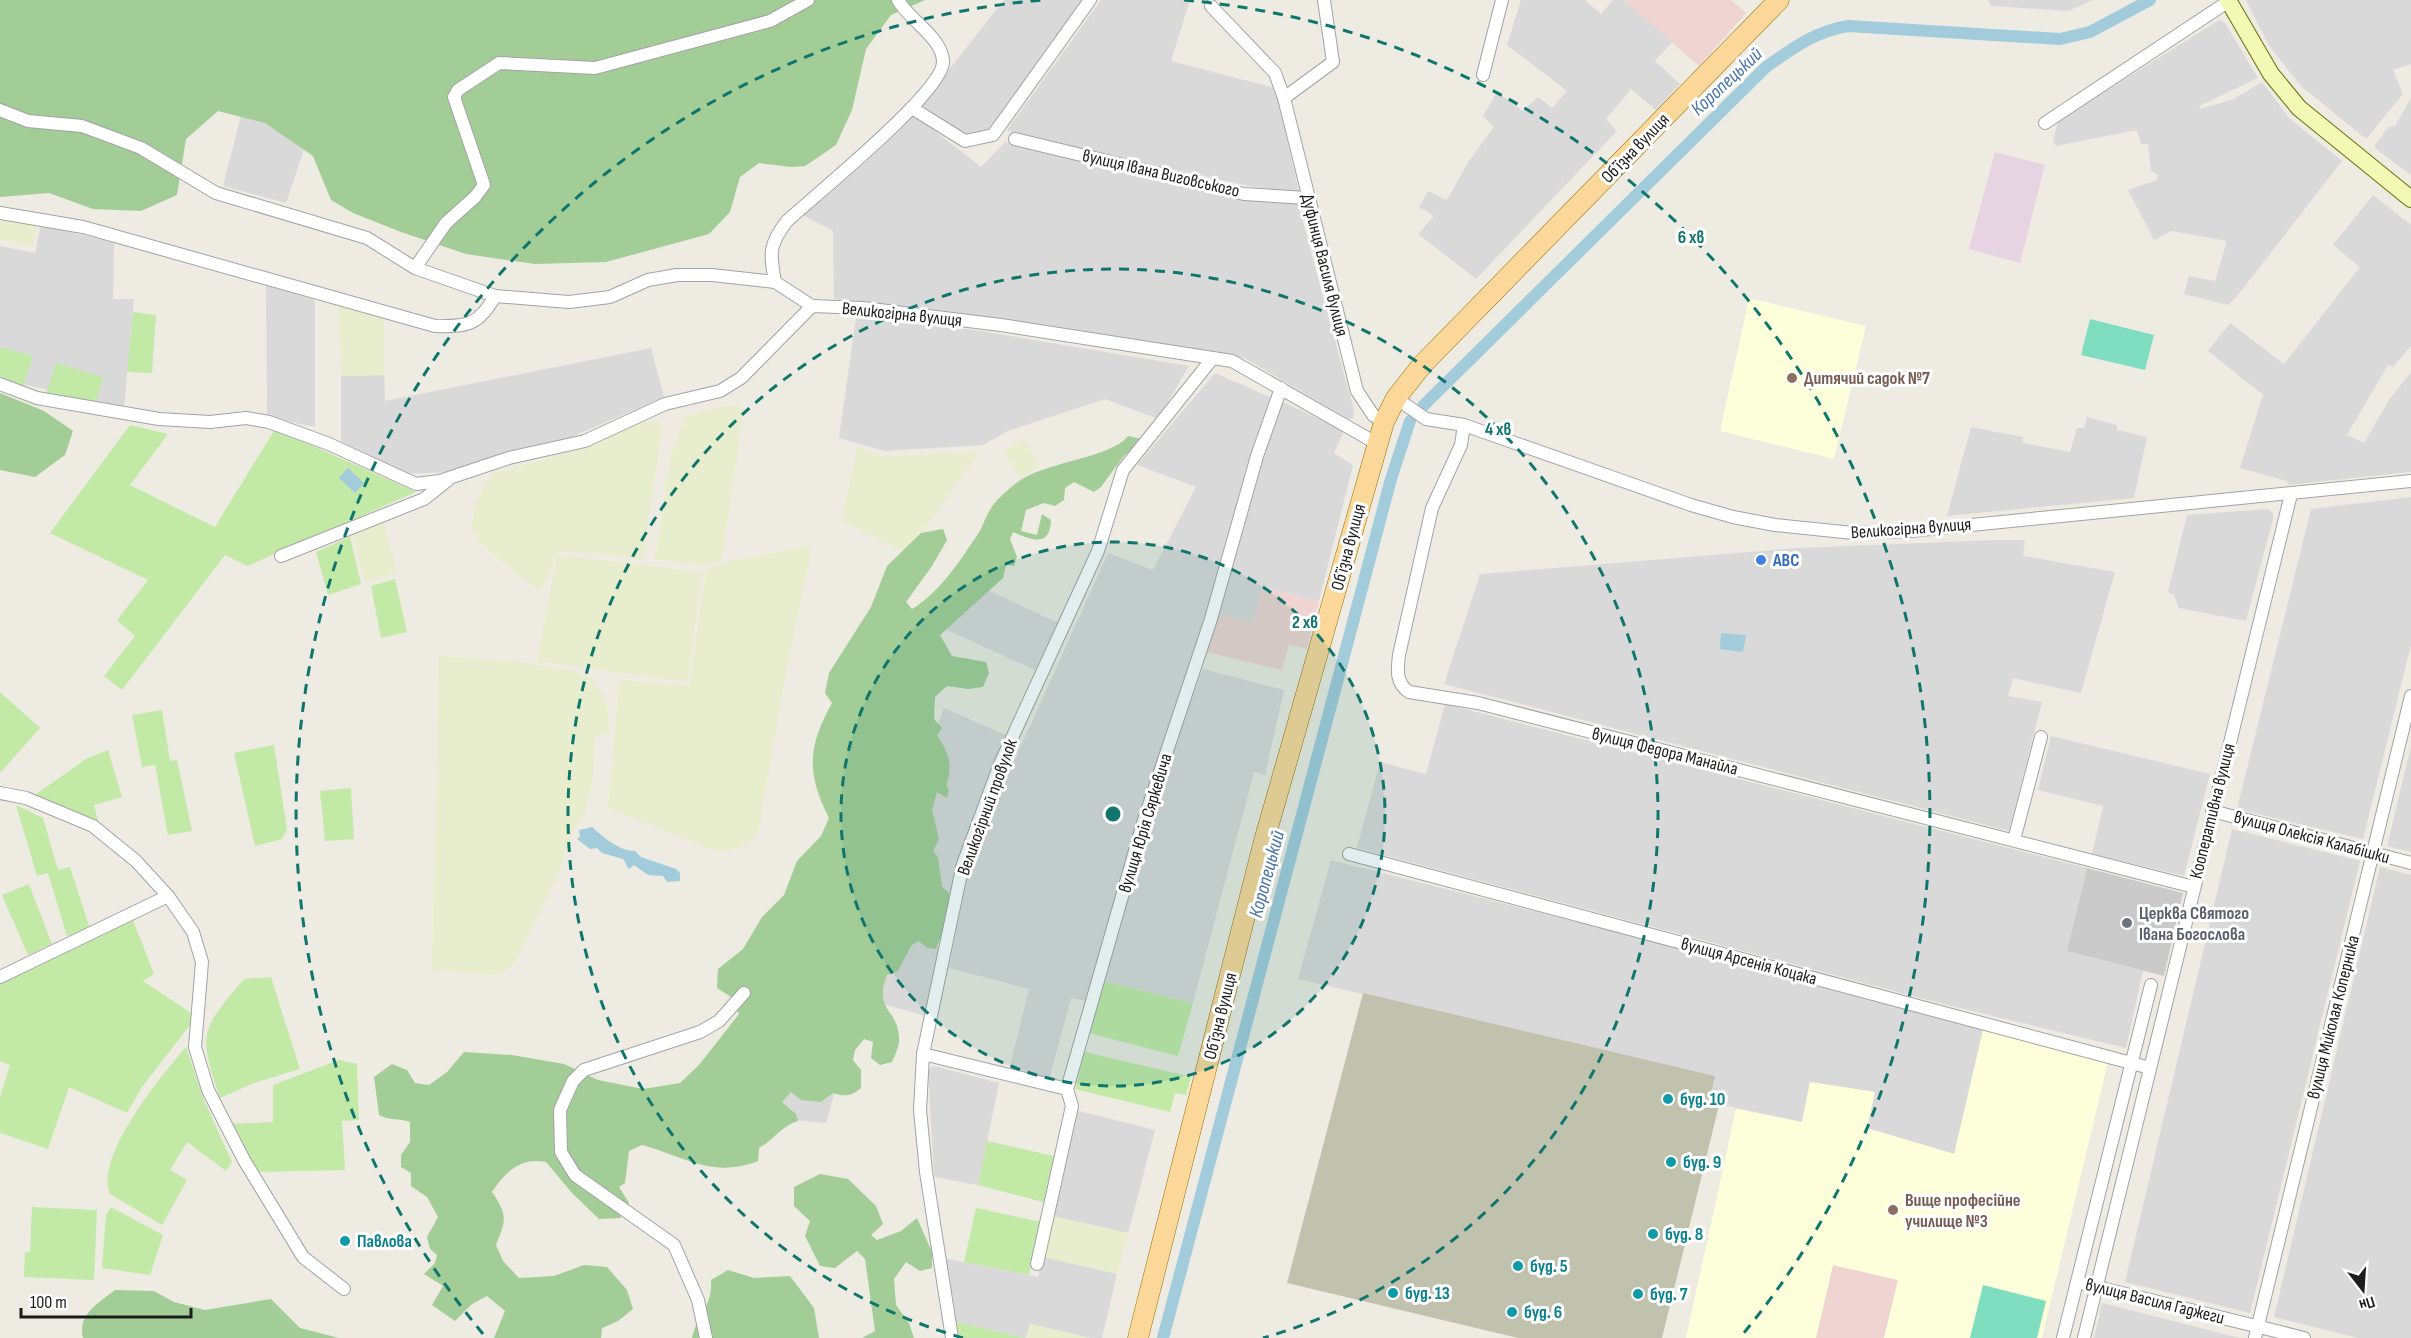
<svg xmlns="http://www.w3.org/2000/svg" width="2411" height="1338" viewBox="0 0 2411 1338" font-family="'Sofia Sans Condensed',sans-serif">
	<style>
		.residential { fill: #dad9d9 }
		.commercial { fill: #efd4d1 }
		.industrial { fill: #e7d4e2 }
		.education { fill: #fcffda }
		.religious { fill: #cacaca }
		.construction { fill: #c1c2ae }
		.farmland { fill: #e8edcd }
		.grass { fill: #c3e9a7 }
		.forest { fill: #a3cd96 }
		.pitch { fill: #7fdec0 }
		.water { fill: #a2cbdc }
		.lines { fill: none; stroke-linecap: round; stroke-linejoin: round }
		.canal { stroke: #a2cbdc; stroke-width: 12 }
		.street-casing { stroke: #a3a3a3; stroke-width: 14 }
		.secondary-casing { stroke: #5f7205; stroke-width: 18 }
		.primary-casing { stroke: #946e00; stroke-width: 21 }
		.street { stroke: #fff; stroke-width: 12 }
		.secondary { stroke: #f1f9b5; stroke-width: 16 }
		.primary { stroke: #fbd899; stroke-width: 20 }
		.ring { fill: none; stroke: #0f766e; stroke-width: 3; stroke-dasharray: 10 8 }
		.education-dot { fill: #8d6e63; stroke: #fff; stroke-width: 2 }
		.shop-dot { fill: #3f7fe0; stroke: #fff; stroke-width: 2 }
		.worship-dot { fill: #6b7280; stroke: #fff; stroke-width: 2 }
		.culture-dot { fill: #0f9aa8; stroke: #fff; stroke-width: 2 }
		.labels { text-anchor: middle; stroke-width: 6; stroke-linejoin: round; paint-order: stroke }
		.street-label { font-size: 18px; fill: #1c1c1c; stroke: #fff }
		.education-label { font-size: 18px; font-weight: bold; fill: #785e54; stroke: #fff; text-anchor: start }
		.shop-label { font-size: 18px; font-weight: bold; fill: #366cbe; stroke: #fff; text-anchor: start }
		.worship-label { font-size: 18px; font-weight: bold; fill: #5b616d; stroke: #fff; text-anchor: start }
		.culture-label { font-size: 18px; font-weight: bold; fill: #0d838f; stroke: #fff; text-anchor: start }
		.water-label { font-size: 20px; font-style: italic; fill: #4974ab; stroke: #fff }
		.centre { fill: #0f766e; stroke: #fff; stroke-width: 3 }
		.ring-label { font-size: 18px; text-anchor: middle; font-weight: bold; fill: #0f766e; stroke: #fff; stroke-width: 6; stroke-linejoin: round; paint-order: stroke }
	</style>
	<rect width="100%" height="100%" fill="#eeebe2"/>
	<g class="residential">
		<polygon points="1004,0 1085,0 988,131 971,135 961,133 921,105"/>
		<polygon points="1101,0 1190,0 1171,61 1275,88 1299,192 1254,187 1014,134 1007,130"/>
		<polygon points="1521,0 1585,0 1601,14 1613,0 1624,0 1673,41 1655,61 1680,84 1656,110 1631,89 1606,119 1617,131 1476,279 1418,234 1434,216 1419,207 1428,191 1447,200 1467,164 1494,127 1483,116 1497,92 1523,111 1538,97 1552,108 1567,91 1507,45"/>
		<polygon points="1988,0 2093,0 2068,11 1991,6"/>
		<polygon points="2246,0 2411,0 2411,64 2393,70 2403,94 2366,139 2301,86 2269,46"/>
		<polygon points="2219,20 2225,23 2258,78 2199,106 2200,109 2234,99 2262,82 2289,118 2342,161 2238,295 2228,305 2184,294 2189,276 2215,281 2227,241 2172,231 2154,240 2128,190 2157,180 2158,175 2151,171 2148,144 2141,144 2137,130 2056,146 2053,141 2058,121"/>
		<polygon points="246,96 312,125 286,203 223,186"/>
		<polygon points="2411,98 2411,175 2375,148 2375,145 2389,127 2395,126"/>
		<polygon points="912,113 981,167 1005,142 1298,203 1354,411 1353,418 1348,419 1246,359 1234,356 945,311 834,299 833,231 801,214"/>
		<polygon points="2373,195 2411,225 2411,346 2393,367 2388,365 2347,435 2364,443 2389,400 2411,372 2411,472 2288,485 2287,481 2240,468 2263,395 2208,351 2230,323 2284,364 2360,267 2333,245"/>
		<polygon points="41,225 114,243 113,299 134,299 124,407 0,379 0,246 35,253"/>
		<polygon points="266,285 315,300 315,427 267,417"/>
		<polygon points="856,318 975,330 1189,366 1158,419 1105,399 1008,431 983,445 885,451 839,438"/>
		<polygon points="651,348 664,397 562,441 508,452 446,472 408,474 341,441 341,376 384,375 385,401"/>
		<polygon points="1215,373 1270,397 1191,664 1138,819 1086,1001 1071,998 1049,1080 1009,1070 1029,989 949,968 972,855 1108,553 1153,570 1196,487 1137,465"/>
		<polygon points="1281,401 1344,431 1334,453 1353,465 1319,601 1262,587 1253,624 1216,614 1256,473"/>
		<polygon points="2087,417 2117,425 2117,430 2147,437 2134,498 1947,516 1971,427 2023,437 2023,443 2070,452 2077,428 2084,428"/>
		<polygon points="2411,497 2411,645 2363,839 2237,809 2311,509"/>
		<polygon points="2268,509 2273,513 2273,519 2246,621 2179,608 2174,595 2168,592 2187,515"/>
		<polygon points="1995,540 2025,540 2023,556 2115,572 2081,693 2013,678 2008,696 2042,702 2009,831 1444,684 1480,574 1798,548"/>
		<polygon points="958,576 1058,623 1035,670 936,625"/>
		<polygon points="1203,669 1284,690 1265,775 1254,772 1193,1003 1102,981 1172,753"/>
		<polygon points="1445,704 2087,868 2067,951 2143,971 2126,1048 1939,1003 1357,848 1380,762 1426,774"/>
		<polygon points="944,708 1006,735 975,810 952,894 924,888 920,848 930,747"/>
		<polygon points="2051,736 2210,774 2184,876 2092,854 2103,806 2038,790"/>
		<polygon points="2411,746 2411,852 2387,846"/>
		<polygon points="2232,829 2360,861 2250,1313 2125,1282"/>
		<polygon points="1331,860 1802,979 1983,1030 1955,1154 1866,1128 1875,1092 1810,1082 1802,1122 1709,1102 1714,1076 1298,979"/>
		<polygon points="2380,867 2411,875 2411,1338 2358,1338 2274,1317"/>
		<polygon points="910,917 941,950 926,1016 854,996"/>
		<polygon points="934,1066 999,1083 978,1185 934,1177 928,1070"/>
		<polygon points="790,1076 836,1087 826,1123 785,1119 771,1108"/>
		<polygon points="1075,1110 1155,1130 1128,1233 1052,1216"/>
		<polygon points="1044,1257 1117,1274 1102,1338 1090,1338 1030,1324 1026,1338 952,1321 943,1258 1038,1277"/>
		<polygon points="2102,1303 2240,1338 2094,1338"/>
	</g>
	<g class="commercial">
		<polygon points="1624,0 1731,0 1746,13 1699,66"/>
		<polygon points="1261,587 1319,601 1307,649 1289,645 1282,670 1206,652 1216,614 1253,624"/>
		<polygon points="1833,1265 1898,1280 1884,1338 1816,1338"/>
	</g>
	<polygon class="industrial" points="1995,152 2045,165 2020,263 1969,249"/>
	<g class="education">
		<polygon points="1749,298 1866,326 1834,459 1720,431"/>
		<polygon points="1983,1030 2108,1062 2042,1338 1884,1338 1898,1280 1833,1265 1816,1338 1686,1338 1736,1109 1802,1122 1810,1082 1875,1092 1867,1128 1954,1154"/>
	</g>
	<polygon class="religious" points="2087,868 2183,893 2164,976 2067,951"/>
	<polygon class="construction" points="1363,993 1715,1076 1709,1102 1719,1105 1662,1338 1518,1338 1287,1283"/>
	<g class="farmland">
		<polygon points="0,218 36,226 34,246 0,239"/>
		<polygon points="338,306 384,319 384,375 341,376"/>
		<polygon points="726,406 737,406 744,409 722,559 704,566 655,559 670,460 686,416"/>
		<polygon points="660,420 662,428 643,559 558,551 542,588 534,588 480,543 471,530 475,507 482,488 495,473 589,447 639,424"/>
		<polygon points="1024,439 1039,466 1019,477 1004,451"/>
		<polygon points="857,448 883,457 980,451 921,533 902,551 847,523 843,515"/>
		<polygon points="383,522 397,572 365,582 353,534"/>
		<polygon points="802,547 812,547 784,683 758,834 745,845 726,852 714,850 608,808 619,684 624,680 689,686 706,570 721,563"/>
		<polygon points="557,555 702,572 687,682 537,661"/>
		<polygon points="439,656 516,661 572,671 593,680 607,702 609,734 600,733 595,738 592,785 584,814 571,835 559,871 516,961 505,972 493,975 432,971"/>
		<polygon points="1052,1216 1128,1233 1117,1274 1044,1257"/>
		<polygon points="1030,1324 1090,1338 1026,1338"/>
	</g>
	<g class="grass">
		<polygon points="133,312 156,315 152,373 127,372"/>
		<polygon points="0,347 33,356 23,386 0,376"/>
		<polygon points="56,363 103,377 96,403 46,394"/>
		<polygon points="130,425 168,434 130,485 215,527 275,429 416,492 247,566 225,555 122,690 104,676 135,636 117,620 148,580 50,533"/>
		<polygon points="350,537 361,584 328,595 316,552"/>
		<polygon points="395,579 407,632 381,638 371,586"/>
		<polygon points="0,692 40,728 0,773"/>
		<polygon points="162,710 170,761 177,760 192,831 168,835 155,765 142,767 132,715"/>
		<polygon points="274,745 287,829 282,839 255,846 234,753"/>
		<polygon points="108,750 122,797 94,805 99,824 32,797 86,759"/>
		<polygon points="351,788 354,839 325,841 320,791"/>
		<polygon points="16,805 43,818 58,870 70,867 90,929 67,936 48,873 37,876"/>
		<polygon points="29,884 52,944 28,955 2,895"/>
		<polygon points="133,920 154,974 143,981 191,1013 190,1025 142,1087 127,1113 69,1087 48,1149 0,1133 0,1097 10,1065 0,1061 0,981"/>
		<path d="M271,977L300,1069L254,1083L220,1098C198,1032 200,1031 244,979Z"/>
		<polygon points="1102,981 1193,1003 1178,1056 1088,1033"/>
		<path d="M186,1047L203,1098L232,1162L226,1171L187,1142L170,1170L187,1180L162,1225L110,1194C94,1156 162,1075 186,1047Z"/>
		<polygon points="1085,1052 1191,1077 1186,1095 1175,1093 1170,1112 1075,1089"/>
		<polygon points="339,1060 357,1064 359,1120 342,1121 345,1170 254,1172 230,1124 273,1122 273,1085"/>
		<polygon points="987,1141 1058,1157 1047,1203 978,1185"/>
		<polygon points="32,1207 97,1210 94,1280 24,1277 25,1252 30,1252"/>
		<polygon points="111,1207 163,1235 150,1275 102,1268 106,1215"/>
		<polygon points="976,1208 1041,1222 1029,1275 964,1262"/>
		<polygon points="952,1321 1026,1338 956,1338"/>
	</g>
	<g class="forest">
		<polygon points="0,0 925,0 891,15 866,49 852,110 836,145 805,166 791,167 759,163 740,177 730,212 709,234 606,262 535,264 466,254 401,232 353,213 331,200 313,156 265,123 218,111 186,139 177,195 141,211 93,209 49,193 0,197"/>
		<polygon points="0,393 44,411 73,431 65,455 35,477 0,470"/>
		<path d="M1128,436L1142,439L1123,457L1101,487L1094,492L1074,482L1065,488L1064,500L1055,506L1044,503L1026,510L1021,531L1037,535L1042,514L1051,520C1050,548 1032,540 1013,532L1010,539L1017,557L1014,566L1006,565L1003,578L940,635L952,656L986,662L989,673L983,687L968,689L947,686L935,697L934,719L942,728L937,735C948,752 954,765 946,785L949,790L947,798L937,792L932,810L939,839L933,851L938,857L942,887L949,893C949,913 944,930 936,949L928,948L918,941L911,946L898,971L887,975C873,1012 898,1008 899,1038C900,1045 895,1055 892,1062L880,1065L871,1058L873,1042L864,1039L855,1050L853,1060L861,1070V1088C852,1096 845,1097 833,1093L821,1102L801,1100L791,1092L782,1102L796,1114L798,1121C781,1126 775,1139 759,1148L758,1161C712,1179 683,1156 642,1145L629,1151L625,1183L619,1187L629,1203L620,1218L599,1219L572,1193L546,1162C521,1157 506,1171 492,1192C508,1215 506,1220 496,1245L503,1261L519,1278L554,1276L584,1265L607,1267L627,1290L633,1309L618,1321L602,1328L601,1338H494L505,1311L487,1296L472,1304L455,1321L432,1305L443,1286L424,1274L435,1263L437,1255L430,1249L427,1237L438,1217L427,1197L411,1186V1173L401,1167V1155L410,1142V1122C399,1118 389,1121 379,1115L374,1077L392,1064L407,1070L415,1083L429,1085L447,1072L464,1052L512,1055L564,1064L598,1080L643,1089L680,1083L699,1065L739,1014L731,997L717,988L718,969L743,949L762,917L784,895L797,861L821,836L829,818C806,773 808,746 832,703L825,693L829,673L871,607L887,566L921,533L943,529L947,540L932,566L906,602L912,609C940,592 959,562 978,534C983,527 985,517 990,510C995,500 1010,488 1019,481C1048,461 1111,458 1128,436Z"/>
		<polygon points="820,1174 848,1179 876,1206 883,1224 871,1235 877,1240 901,1231 917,1218 932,1252 932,1268 920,1271 906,1262 894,1279 896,1305 909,1323 914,1338 862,1338 875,1331 865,1259 857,1251 835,1268 820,1266 805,1236 810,1221 794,1206 794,1187"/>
		<path d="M728,1270L754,1278L790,1276L814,1308L819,1338H692C697,1314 713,1307 711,1280Z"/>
		<path d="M115,1290L154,1291L174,1302L205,1310L271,1299L300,1328L339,1338H83C77,1314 99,1303 115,1290Z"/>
	</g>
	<g class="pitch">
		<polygon points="2090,319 2154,335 2145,370 2081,355"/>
		<polygon points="1983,1285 2046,1301 2037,1338 1970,1338"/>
	</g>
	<g class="water">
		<polygon points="348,468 364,483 355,493 339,478"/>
		<polygon points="1721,633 1746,635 1743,652 1720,649"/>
		<path d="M592,827C604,838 620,851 635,851L641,857L676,869L680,873V881L667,882L663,876L648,875L634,865L629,869L623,859L602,853L597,848L590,849L577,839L580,837L579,830Z"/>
	</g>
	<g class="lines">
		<g class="canal">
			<path d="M1423,406L1766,67C1793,48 1816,31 1848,26L2060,39L2090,32L2150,0"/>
			<polyline points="1163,1338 1391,479 1410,421"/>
		</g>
		<g class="street-casing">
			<g id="street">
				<polyline points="1211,6 1275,73 1284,98 1357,391 1373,415 1384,422"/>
				<polyline points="1483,75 1502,0"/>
				<polyline points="1284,98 1333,62 1324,0"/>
				<polyline points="912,108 965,141 993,135 1090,0"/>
				<polyline points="0,110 28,121 82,126 141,148 216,193 367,238 415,268 495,296 569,302 610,297 648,280 677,275 712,275 775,282 812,306"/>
				<polyline points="2045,123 2229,1"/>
				<polyline points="1015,139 1244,194 1307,198"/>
				<path d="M0,213L83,227L435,326C467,327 479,325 495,296"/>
				<polyline points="415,268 446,223 475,197 484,185 454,97 458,90 499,63 595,68 770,21 808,0"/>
				<path d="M775,282C770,253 768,246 787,221C814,196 943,92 943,62C943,38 909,20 898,0"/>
				<polyline points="0,384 37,398 159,419 210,422 246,418 269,422 329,444 416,484 440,481 509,458 585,441 665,404 720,391 741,378 812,306 863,308 1001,325 1232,361 1376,443"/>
				<polyline points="1396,398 1426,419 1464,425 1691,505 1733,517 1775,525 1853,533 1911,531 2411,481"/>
				<path d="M1464,425L1461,445L1432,508L1399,655C1397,671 1396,683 1409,692L1478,703L2194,887"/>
				<polyline points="281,556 424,499 448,480"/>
				<polyline points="0,793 26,798 93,826 136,861 168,896 193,932 202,962 195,1047 208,1090 244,1160 303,1257 344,1289"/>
				<polyline points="2212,811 2411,863"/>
				<polyline points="2014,840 2041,737"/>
				<polyline points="1349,854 2150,1068"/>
				<polyline points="0,977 168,896"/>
				<polyline points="923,1054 1067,1089"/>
				<polyline points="1037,1264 1072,1106 1067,1089 1143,823 1211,619 1257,456 1281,388"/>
				<polyline points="2077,1282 2304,1338"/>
				<polyline points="706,1338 698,1300 674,1245 575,1175 561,1152 560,1110 573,1081 584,1070 700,1032 719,1021 744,993"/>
				<polyline points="952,1338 926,1172 920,1110 923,1054 963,864 1000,764 1098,551 1123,470 1212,359"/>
				<polyline points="2063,1338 2151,985"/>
				<polyline points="2084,1338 2291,494"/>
				<polyline points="2255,1338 2411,696"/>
			</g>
		</g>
		<g class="secondary-casing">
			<polyline id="secondary" points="2228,0 2271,74 2299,108 2411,199"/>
		</g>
		<g class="primary-casing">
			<polyline id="primary" points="1138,1338 1264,841 1384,422 1396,398 1422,365 1779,0"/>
		</g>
		<use href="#street" class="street"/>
		<use href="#secondary" class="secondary"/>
		<use href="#primary" class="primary"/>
	</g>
	<circle cx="1113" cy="814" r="272" fill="#0f766e" fill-opacity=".12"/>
	<g class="ring">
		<circle cx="1113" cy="814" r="272"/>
		<path d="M963 1338A545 545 0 1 1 1263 1338"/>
		<path d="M483 1334A817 817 0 0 1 1042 0M1184 0A817 817 0 0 1 1743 1334"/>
	</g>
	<g class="education-dot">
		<circle cx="1792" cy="378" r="6"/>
		<circle cx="1893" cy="1210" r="6"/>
	</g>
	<circle class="shop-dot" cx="1761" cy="560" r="6"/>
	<circle class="worship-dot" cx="2127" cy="923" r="6"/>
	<g class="culture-dot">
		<circle cx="1668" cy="1099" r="6"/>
		<circle cx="1671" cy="1162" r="6"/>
		<circle cx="1653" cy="1234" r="6"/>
		<circle cx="345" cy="1241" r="6"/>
		<circle cx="1518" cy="1266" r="6"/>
		<circle cx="1393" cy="1293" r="6"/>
		<circle cx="1638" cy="1294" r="6"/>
		<circle cx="1512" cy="1312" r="6"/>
	</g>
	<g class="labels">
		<g class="street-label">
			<text transform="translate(1635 148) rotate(-46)" y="6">Обʼїзна вулиця</text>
			<text transform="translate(1161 173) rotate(13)" y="6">вулиця Івана Виговського</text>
			<text transform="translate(1325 265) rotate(76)" y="6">Дуфинця Василя вулиця</text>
			<text transform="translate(902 314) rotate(6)" y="6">Великогірна вулиця</text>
			<text transform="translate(1911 528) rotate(-4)" y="6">Великогірна вулиця</text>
			<text transform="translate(1348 547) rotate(-75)" y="6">Обʼїзна вулиця</text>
			<text transform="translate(1665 751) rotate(14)" y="6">вулиця Федора Манайла</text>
			<text transform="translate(987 807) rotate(-70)" y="6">Великогірний провулок</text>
			<text transform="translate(2212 811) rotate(-76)" y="6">Кооперативна вулиця</text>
			<text transform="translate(1145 823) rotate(-73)" y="6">вулиця Юрія Сяркевича</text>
			<text transform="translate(2312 837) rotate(15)" y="6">вулиця Олексія Калабішки</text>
			<text transform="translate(1749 961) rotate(15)" y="6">вулиця Арсенія Коцака</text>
			<text transform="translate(1220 1016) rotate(-76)" y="6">Обʼїзна вулиця</text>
			<text transform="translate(2333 1017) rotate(-76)" y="6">вулиця Миколая Коперника</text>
			<text transform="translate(2155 1301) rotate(14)" y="6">вулиця Василя Гаджеги</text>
		</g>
		<g class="education-label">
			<text x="1804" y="384">Дитячий садок №7</text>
			<text x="1905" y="1206">Вище професійне<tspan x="1905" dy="21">училище №3</tspan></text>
		</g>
		<g class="shop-label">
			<text x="1773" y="566">АВС</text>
		</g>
		<g class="worship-label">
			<text x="2139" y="919">Церква Святого<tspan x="2139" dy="21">Івана Богослова</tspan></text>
		</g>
		<g class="culture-label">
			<text x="1680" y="1105">буд. 10</text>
			<text x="1683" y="1168">буд. 9</text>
			<text x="1665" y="1240">буд. 8</text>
			<text x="357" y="1247">Павлова</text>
			<text x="1530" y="1272">буд. 5</text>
			<text x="1405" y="1299">буд. 13</text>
			<text x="1650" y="1300">буд. 7</text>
			<text x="1524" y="1318">буд. 6</text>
		</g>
		<g class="water-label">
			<text transform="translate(1726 81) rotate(-43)" y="7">Коропецький</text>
			<text transform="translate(1266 874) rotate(-75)" y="7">Коропецький</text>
		</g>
	</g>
	<circle cx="1113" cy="814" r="9" class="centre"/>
	<g class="ring-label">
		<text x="1691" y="243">6 хв</text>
		<text x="1498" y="435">4 хв</text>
		<text x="1305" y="628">2 хв</text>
	</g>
	<g transform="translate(2363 1290) rotate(163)" stroke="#ffffff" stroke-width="4.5" paint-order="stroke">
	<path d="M0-4.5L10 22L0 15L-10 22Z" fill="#1c1c1c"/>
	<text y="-9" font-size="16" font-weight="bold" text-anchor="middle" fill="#1c1c1c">Пн</text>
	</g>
	<path d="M21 1308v9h170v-9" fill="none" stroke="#1c1c1c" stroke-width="3"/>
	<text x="30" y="1308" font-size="18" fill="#1c1c1c" stroke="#ffffff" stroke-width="4.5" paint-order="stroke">100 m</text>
</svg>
